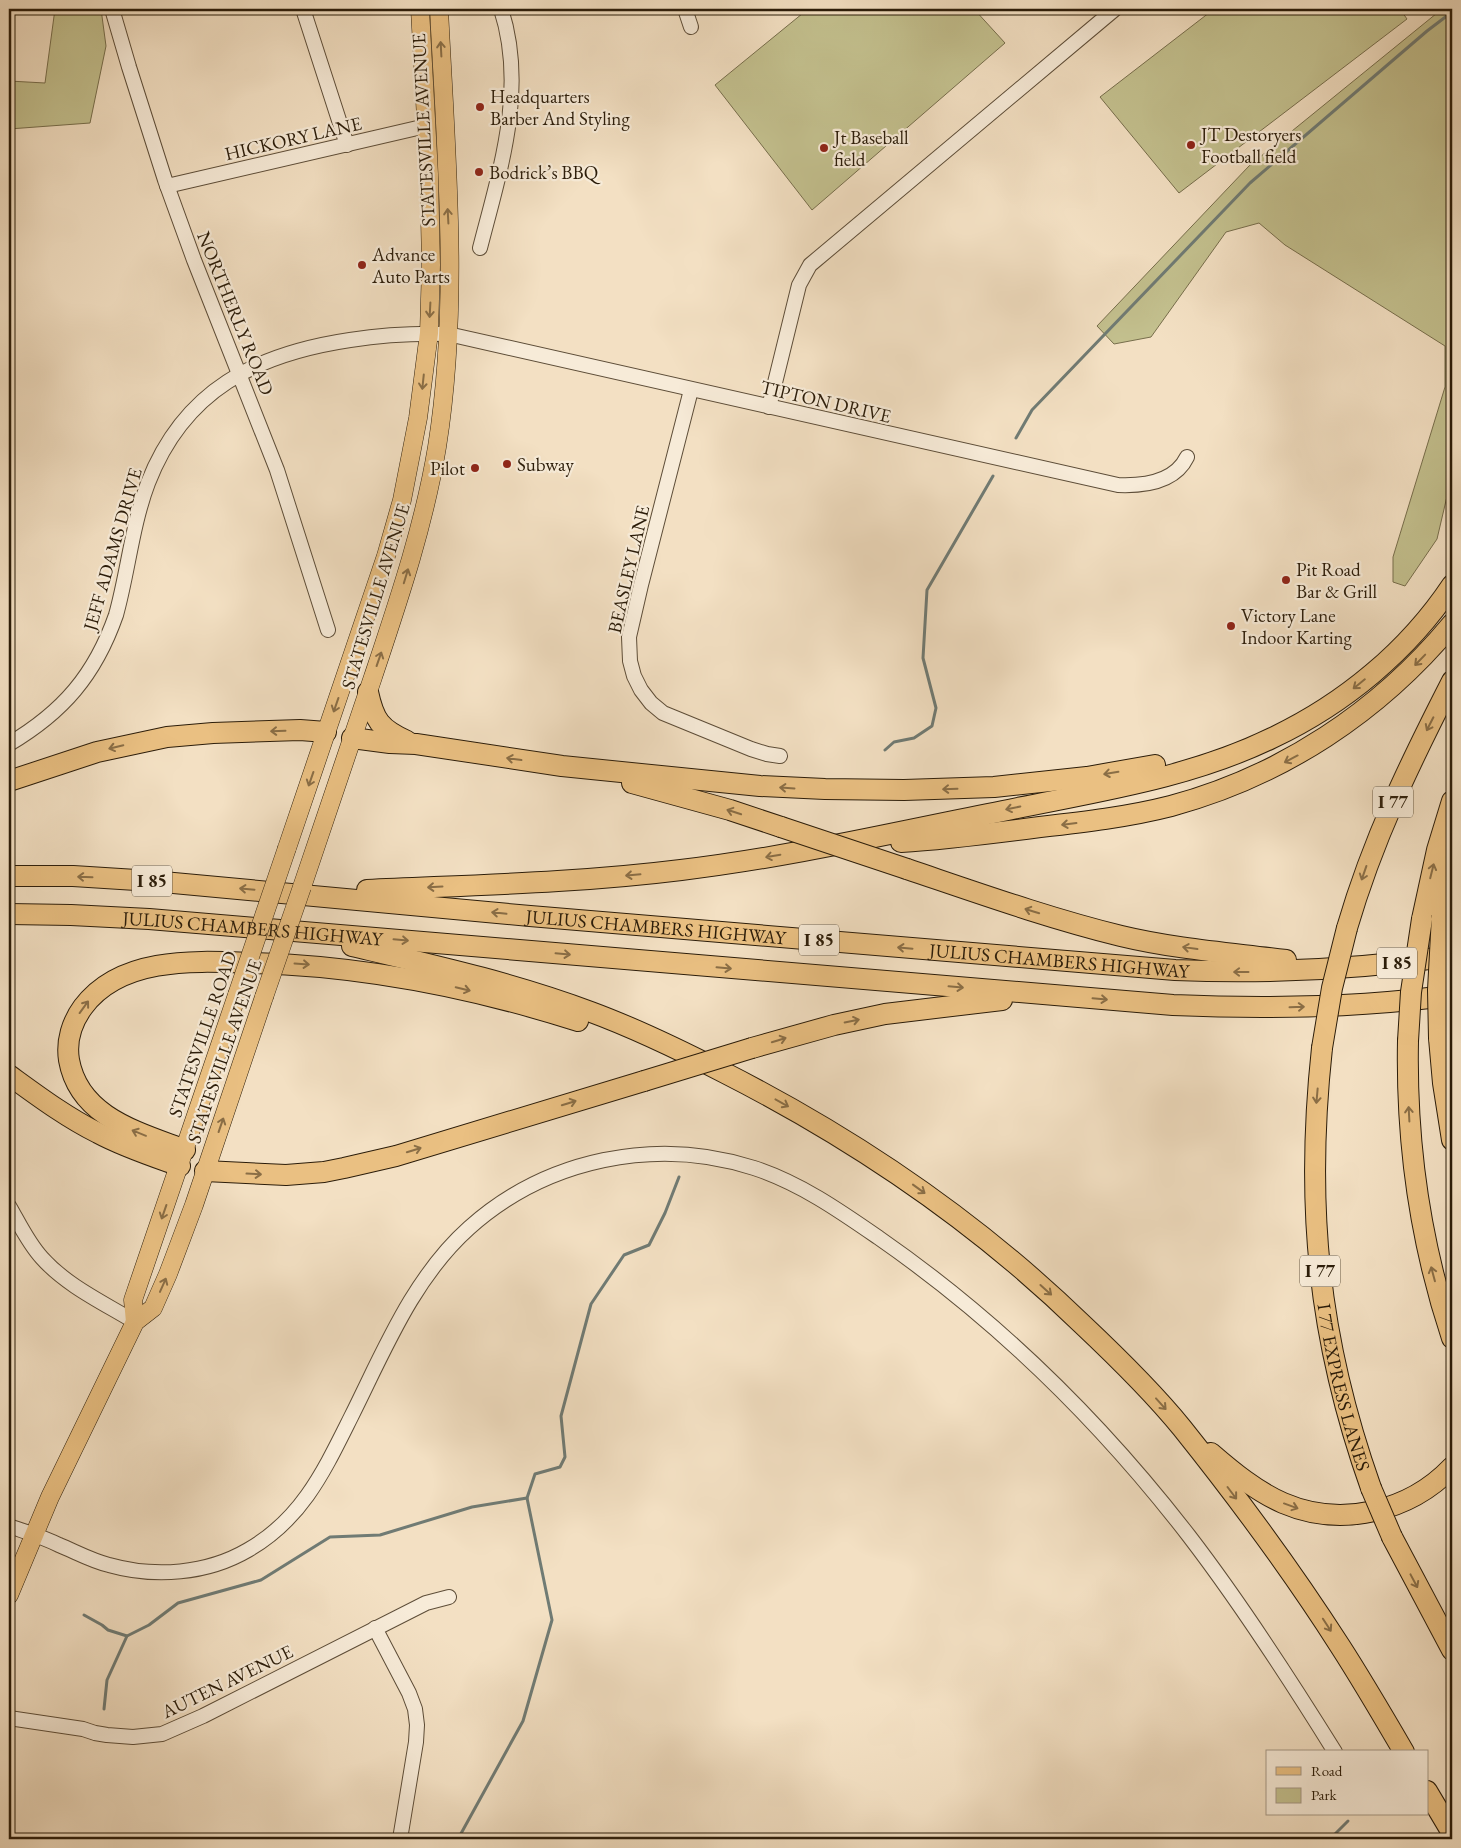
<svg xmlns="http://www.w3.org/2000/svg" width="1461" height="1848" viewBox="0 0 1461 1848" font-family="'EB Garamond',serif">
	<style>
		.green { fill: #c3c08e; stroke: #776e4c }
		.lines { fill: none; stroke-linecap: round; stroke-linejoin: round }
		.stream { stroke: #707b74; stroke-width: 3 }
		.minor-casing { stroke: #5d4d38; stroke-width: 16 }
		.major-casing { stroke: #2b1c09; stroke-width: 19 }
		.highway-casing { stroke: #2b1c09; stroke-width: 22 }
		.minor { stroke: #f7ebd8; stroke-width: 14 }
		.major { stroke: #eac082; stroke-width: 18 }
		.highway { stroke: #eac082; stroke-width: 20 }
		.major-bridge-casing { stroke: #2b1c09; stroke-width: 19; stroke-linecap: butt }
		.highway-bridge-casing { stroke: #2b1c09; stroke-width: 22; stroke-linecap: butt }
		.major-bridge { stroke: #eac082; stroke-width: 18 }
		.highway-bridge { stroke: #eac082; stroke-width: 20 }
		.oneway { stroke: #8a6e46 }
		.poi-dot { fill: #8f2418; stroke: #f7ebd8; stroke-width: 2 }
		.labels { text-anchor: middle; stroke-width: 4.5; stroke-linejoin: round; paint-order: stroke }
		.shield { fill: #f7ebd8; stroke: #685a47; stroke-width: 1 }
		.shield-label { font-size: 18px; font-weight: bold; fill: #2b1c09 }
		.poi-label { font-size: 19px; fill: #2b1c09; stroke: #f7ebd8; text-anchor: start }
		.street-label { font-size: 19px; fill: #2b1c09; stroke: #f7ebd8 }
	</style>
	<rect width="100%" height="100%" fill="#f3e0c3"/>
	<filter id="stains"><feTurbulence type="fractalNoise" baseFrequency=".004" numOctaves="4"/><feColorMatrix values="0 0 0 0 .2 0 0 0 0 .09 0 0 0 0 .02 0 0 0 .5 -.17"/></filter>
	<radialGradient id="worn" r=".72"><stop offset=".6" stop-color="#630" stop-opacity="0"/><stop offset="1" stop-color="#630" stop-opacity=".3"/></radialGradient>
	<g class="green">
		<polygon points="55,9 101,9 106,46 90,123 9,129 9,81 45,83"/>
		<polygon points="808,9 974,9 1005,43 812,210 715,85"/>
		<polygon points="1214,9 1400,9 1407,19 1179,193 1100,97"/>
		<polygon points="1442,9 1452,9 1452,475 1437,539 1405,586 1393,582 1393,557 1445,387 1445,346 1285,245 1259,223 1226,232 1151,337 1114,344 1097,326 1249,166"/>
	</g>
	<g class="lines">
		<g class="stream">
			<polyline points="1016,438 1032,410 1250,183 1427,31 1452,12"/>
			<polyline points="885,750 894,742 914,738 932,726 936,708 923,658 927,590 993,476"/>
			<polyline points="84,1615 102,1625 108,1630 127,1636"/>
			<polyline points="104,1709 107,1680 127,1636 149,1625 178,1603 261,1580 330,1537 380,1535 472,1507 527,1498"/>
			<polyline points="458,1839 523,1721 552,1620 527,1498 535,1474 560,1467 565,1457 561,1416 591,1304 624,1255 649,1245 665,1213 679,1177"/>
			<polyline points="1330,1839 1348,1821"/>
		</g>
		<g class="minor-casing">
			<g id="minor">
				<polyline points="112,9 129,67 165,180 194,260 277,470 328,630"/>
				<polyline points="303,9 347,145"/>
				<polyline points="685,9 691,27"/>
				<polyline points="167,186 426,126"/>
				<path d="M480,248C500,170 527,89 501,9"/>
				<polyline points="691,390 641,585 629,637 630,661 634,676 641,690 651,703 663,713 751,749 767,754 780,756"/>
				<polyline points="769,407 799,285 810,265 1115,9"/>
				<path d="M9,744C63,712 95,675 116,615C128,572 132,525 148,483C184,390 256,354 350,340C382,335 416,333 448,334L1118,485C1143,486 1175,482 1187,457"/>
				<path d="M9,1206C19,1223 28,1243 42,1258C67,1286 104,1303 135,1322"/>
				<path d="M9,1526C26,1532 43,1537 59,1545C76,1552 92,1561 109,1565C155,1578 207,1574 248,1550C302,1519 324,1471 351,1417C384,1351 413,1278 469,1228C546,1159 656,1136 754,1168C800,1183 840,1211 879,1238C997,1320 1101,1422 1189,1536C1242,1605 1289,1678 1335,1752"/>
				<polyline points="375,1628 409,1693 415,1709 417,1725 416,1742 400,1839"/>
				<polyline points="9,1718 83,1729 95,1733 107,1735 133,1737 162,1734 203,1716 426,1603 449,1597"/>
			</g>
		</g>
		<g class="major-casing">
			<g id="major">
				<polyline points="287,848 386,556 402,500 418,418 429,333 431,265 429,174 420,9"/>
				<path d="M302,887C325,817 349,747 373,677C398,602 424,526 437,447C460,302 446,155 439,9"/>
				<polyline points="135,1322 133,1300 237,995"/>
				<polyline points="9,1595 50,1497 135,1322 153,1308 168,1274 194,1205 264,997"/>
			</g>
		</g>
		<g class="highway-casing">
			<g id="highway">
				<path d="M368,692C374,720 380,729 407,741"/>
				<polyline points="352,738 390,743 416,744 562,766 760,786 825,789 904,790 994,787 1087,777 1155,765"/>
				<polyline points="9,781 97,752 167,737 213,733 300,730 326,732"/>
				<polyline points="632,783 730,810 781,827"/>
				<path d="M901,842C948,839 994,833 1040,827C1084,822 1128,817 1171,806C1282,776 1379,712 1452,624"/>
				<path d="M907,869C978,893 1048,918 1121,936C1175,949 1231,953 1286,960"/>
				<path id="s1" d="M9,876H73L152,881L530,916L1175,970C1267,974 1361,969 1452,956"/>
				<path d="M367,890C472,885 577,883 681,870C790,857 896,832 1003,811C1093,792 1188,779 1272,738C1344,704 1408,651 1452,585"/>
				<path id="s2" d="M9,914L71,915L149,919L1173,1005C1266,1009 1360,1008 1452,995"/>
				<polyline points="1442,916 1452,854"/>
				<polyline points="1422,919 1437,850 1452,801"/>
				<path d="M1347,928C1373,839 1410,763 1452,681"/>
				<path d="M352,946C433,965 514,983 591,1012C637,1029 680,1050 723,1072C855,1139 976,1221 1082,1324C1117,1357 1152,1391 1182,1428C1238,1498 1292,1571 1340,1646C1362,1680 1383,1716 1404,1752"/>
				<polyline points="1439,1038 1443,1083 1452,1140"/>
				<path d="M1408,1041C1406,1142 1420,1242 1452,1338"/>
				<polyline points="752,1048 834,1025 885,1014 1002,1000"/>
				<path id="s3" d="M1322,1048C1305,1205 1318,1339 1371,1488"/>
				<path d="M9,1075C38,1096 66,1117 98,1133C124,1147 152,1156 180,1166"/>
				<path d="M185,1150C138,1132 79,1117 69,1060C66,1041 72,1022 83,1007C121,956 196,961 252,963C363,966 471,987 578,1021"/>
				<polyline points="205,1171 286,1175 324,1172 344,1168 396,1156 644,1081"/>
				<path d="M1211,1453C1233,1472 1256,1491 1283,1503C1341,1528 1409,1512 1452,1467"/>
				<polyline points="1392,1537 1452,1650"/>
				<polyline points="1427,1791 1452,1833"/>
			</g>
		</g>
		<use href="#minor" class="minor"/>
		<use href="#major" class="major"/>
		<use href="#highway" class="highway"/>
		<g class="major-bridge-casing">
			<g id="major-bridge">
				<polyline points="237,995 287,848"/>
				<polyline points="264,997 302,887"/>
			</g>
		</g>
		<g class="highway-bridge-casing">
			<g id="highway-bridge">
				<polyline points="781,827 907,869"/>
				<polyline points="1439,1038 1438,990 1442,916"/>
				<polyline points="1408,1041 1411,992 1422,919"/>
				<polyline points="1322,1048 1332,988 1347,928"/>
				<polyline points="644,1081 752,1048"/>
				<polyline points="1371,1488 1392,1537"/>
			</g>
		</g>
		<use href="#major-bridge" class="major-bridge"/>
		<use href="#highway-bridge" class="highway-bridge"/>
	</g>
	<defs><path id="oneway-shaft" d="M-6 0H5M1.5-3L5.5 0L1.5 3" fill="none" stroke-width="1.6" stroke-linecap="round" stroke-linejoin="round" transform="scale(1.25)"/></defs>
	<g class="oneway">
		<use href="#oneway-shaft" transform="translate(441 49) rotate(-93)"/>
		<use href="#oneway-shaft" transform="translate(448 216) rotate(-93)"/>
		<use href="#oneway-shaft" transform="translate(430 310) rotate(93)"/>
		<use href="#oneway-shaft" transform="translate(423 382) rotate(96)"/>
		<use href="#oneway-shaft" transform="translate(406 576) rotate(-73)"/>
		<use href="#oneway-shaft" transform="translate(379 659) rotate(-71)"/>
		<use href="#oneway-shaft" transform="translate(1420 660) rotate(134)"/>
		<use href="#oneway-shaft" transform="translate(1359 684) rotate(141)"/>
		<use href="#oneway-shaft" transform="translate(336 705) rotate(109)"/>
		<use href="#oneway-shaft" transform="translate(1430 724) rotate(117)"/>
		<use href="#oneway-shaft" transform="translate(278 731) rotate(178)"/>
		<use href="#oneway-shaft" transform="translate(116 747) rotate(167)"/>
		<use href="#oneway-shaft" transform="translate(514 759) rotate(-172)"/>
		<use href="#oneway-shaft" transform="translate(1291 759) rotate(152)"/>
		<use href="#oneway-shaft" transform="translate(1111 773) rotate(171)"/>
		<use href="#oneway-shaft" transform="translate(311 779) rotate(109)"/>
		<use href="#oneway-shaft" transform="translate(787 788) rotate(-176)"/>
		<use href="#oneway-shaft" transform="translate(950 789) rotate(178)"/>
		<use href="#oneway-shaft" transform="translate(1013 808) rotate(168)"/>
		<use href="#oneway-shaft" transform="translate(734 812) rotate(-162)"/>
		<use href="#oneway-shaft" transform="translate(1069 824) rotate(173)"/>
		<use href="#oneway-shaft" transform="translate(773 856) rotate(170)"/>
		<use href="#oneway-shaft" transform="translate(1432 871) rotate(-76)"/>
		<use href="#oneway-shaft" transform="translate(1364 873) rotate(109)"/>
		<use href="#oneway-shaft" transform="translate(633 875) rotate(175)"/>
		<use href="#oneway-shaft" transform="translate(85 877) rotate(-178)"/>
		<use href="#oneway-shaft" transform="translate(435 887) rotate(177)"/>
		<use href="#oneway-shaft" transform="translate(247 889) rotate(-175)"/>
		<use href="#oneway-shaft" transform="translate(1032 911) rotate(-163)"/>
		<use href="#oneway-shaft" transform="translate(499 913) rotate(-174)"/>
		<use href="#oneway-shaft" transform="translate(401 940) rotate(5)"/>
		<use href="#oneway-shaft" transform="translate(905 948) rotate(-175)"/>
		<use href="#oneway-shaft" transform="translate(1190 948) rotate(-172)"/>
		<use href="#oneway-shaft" transform="translate(563 954) rotate(5)"/>
		<use href="#oneway-shaft" transform="translate(302 964) rotate(4)"/>
		<use href="#oneway-shaft" transform="translate(724 968) rotate(5)"/>
		<use href="#oneway-shaft" transform="translate(1241 972) rotate(180)"/>
		<use href="#oneway-shaft" transform="translate(956 987) rotate(5)"/>
		<use href="#oneway-shaft" transform="translate(463 989) rotate(13)"/>
		<use href="#oneway-shaft" transform="translate(1100 999) rotate(5)"/>
		<use href="#oneway-shaft" transform="translate(84 1007) rotate(-54)"/>
		<use href="#oneway-shaft" transform="translate(1297 1007) rotate(-2)"/>
		<use href="#oneway-shaft" transform="translate(852 1021) rotate(-12)"/>
		<use href="#oneway-shaft" transform="translate(779 1040) rotate(-17)"/>
		<use href="#oneway-shaft" transform="translate(1317 1096) rotate(95)"/>
		<use href="#oneway-shaft" transform="translate(569 1103) rotate(-17)"/>
		<use href="#oneway-shaft" transform="translate(782 1103) rotate(29)"/>
		<use href="#oneway-shaft" transform="translate(1409 1114) rotate(-93)"/>
		<use href="#oneway-shaft" transform="translate(221 1125) rotate(-71)"/>
		<use href="#oneway-shaft" transform="translate(139 1133) rotate(-158)"/>
		<use href="#oneway-shaft" transform="translate(414 1150) rotate(-17)"/>
		<use href="#oneway-shaft" transform="translate(254 1174) rotate(3)"/>
		<use href="#oneway-shaft" transform="translate(919 1189) rotate(36)"/>
		<use href="#oneway-shaft" transform="translate(164 1212) rotate(109)"/>
		<use href="#oneway-shaft" transform="translate(1433 1274) rotate(-105)"/>
		<use href="#oneway-shaft" transform="translate(163 1285) rotate(-66)"/>
		<use href="#oneway-shaft" transform="translate(1046 1290) rotate(42)"/>
		<use href="#oneway-shaft" transform="translate(1161 1404) rotate(48)"/>
		<use href="#oneway-shaft" transform="translate(1232 1493) rotate(53)"/>
		<use href="#oneway-shaft" transform="translate(1291 1506) rotate(20)"/>
		<use href="#oneway-shaft" transform="translate(1414 1581) rotate(62)"/>
		<use href="#oneway-shaft" transform="translate(1327 1625) rotate(57)"/>
	</g>
	<g class="poi-dot">
		<circle cx="480" cy="107" r="5"/>
		<circle cx="1191" cy="145" r="5"/>
		<circle cx="824" cy="148" r="5"/>
		<circle cx="479" cy="172" r="5"/>
		<circle cx="362" cy="265" r="5"/>
		<circle cx="507" cy="464" r="5"/>
		<circle cx="475" cy="468" r="5"/>
		<circle cx="1286" cy="580" r="5"/>
		<circle cx="1231" cy="626" r="5"/>
	</g>
	<g class="labels">
		<g class="shield">
			<rect x="1373" y="786.5" width="40" height="31" rx="4"/>
			<rect x="132" y="865.5" width="40" height="31" rx="4"/>
			<rect x="799" y="924.5" width="40" height="31" rx="4"/>
			<rect x="1377" y="947.5" width="40" height="31" rx="4"/>
			<rect x="1300" y="1255.5" width="40" height="31" rx="4"/>
		</g>
		<g class="shield-label">
			<text x="1393" y="808">I 77</text>
			<text x="152" y="887">I 85</text>
			<text x="819" y="946">I 85</text>
			<text x="1397" y="969">I 85</text>
			<text x="1320" y="1277">I 77</text>
		</g>
		<g class="poi-label">
			<text x="490" y="103">Headquarters<tspan x="490" dy="22">Barber And Styling</tspan></text>
			<text x="1201" y="141">JT Destoryers<tspan x="1201" dy="22">Football field</tspan></text>
			<text x="834" y="144">Jt Baseball<tspan x="834" dy="22">field</tspan></text>
			<text x="489" y="179">Bodrick’s BBQ</text>
			<text x="372" y="261">Advance<tspan x="372" dy="22">Auto Parts</tspan></text>
			<text x="517" y="471">Subway</text>
			<text x="465" y="475" text-anchor="end">Pilot</text>
			<text x="1296" y="576">Pit Road<tspan x="1296" dy="22">Bar &amp; Grill</tspan></text>
			<text x="1241" y="622">Victory Lane<tspan x="1241" dy="22">Indoor Karting</tspan></text>
		</g>
		<g class="street-label">
			<text transform="translate(423 130) rotate(-93)" y="7">STATESVILLE AVENUE</text>
			<text transform="translate(293 138) rotate(-13)" y="7">HICKORY LANE</text>
			<text transform="translate(236 313) rotate(68)" y="7">NORTHERLY ROAD</text>
			<text transform="translate(826 401) rotate(13)" y="7">TIPTON DRIVE</text>
			<text transform="translate(112 549) rotate(-74)" y="7">JEFF ADAMS DRIVE</text>
			<text transform="translate(628 569) rotate(-77)" y="7">BEASLEY LANE</text>
			<text transform="translate(375 596) rotate(-73)" y="7">STATESVILLE AVENUE</text>
			<text dy="7" stroke="none"><textPath href="#s1" startOffset="649">JULIUS CHAMBERS HIGHWAY</textPath></text>
			<text dy="7" stroke="none"><textPath href="#s2" startOffset="244">JULIUS CHAMBERS HIGHWAY</textPath></text>
			<text dy="7" stroke="none"><textPath href="#s1" startOffset="1054">JULIUS CHAMBERS HIGHWAY</textPath></text>
			<text transform="translate(202 1034) rotate(-71)" y="7">STATESVILLE ROAD</text>
			<text transform="translate(224 1051) rotate(-71)" y="7">STATESVILLE AVENUE</text>
			<text dy="7" stroke="none"><textPath href="#s3" startOffset="342">I 77 EXPRESS LANES</textPath></text>
			<text transform="translate(227 1681) rotate(-26)" y="7">AUTEN AVENUE</text>
		</g>
	</g>
	<rect width="1461" height="1848" fill="none" stroke="#f3e0c3" stroke-width="30"/>
	<rect x="10" y="10" width="1441" height="1828" fill="none" stroke="#2b1c09" stroke-width="2.5"/>
	<rect x="15" y="15" width="1431" height="1818" fill="none" stroke="#2b1c09"/>
	<rect x="1266" y="1750" width="162" height="65" fill="#f7ebd8" stroke="#a59885"/>
	<rect x="1276" y="1767" width="25" height="8" fill="#eac082" stroke="#a59885"/>
	<text x="1311" y="1776" font-size="15" fill="#2b1c09">Road</text>
	<rect x="1276" y="1788" width="25" height="15" fill="#c3c08e" stroke="#a59885"/>
	<text x="1311" y="1800" font-size="15" fill="#2b1c09">Park</text>
	<rect width="100%" height="100%" filter="url(#stains)"/>
	<rect width="100%" height="100%" fill="url(#worn)"/>
</svg>
